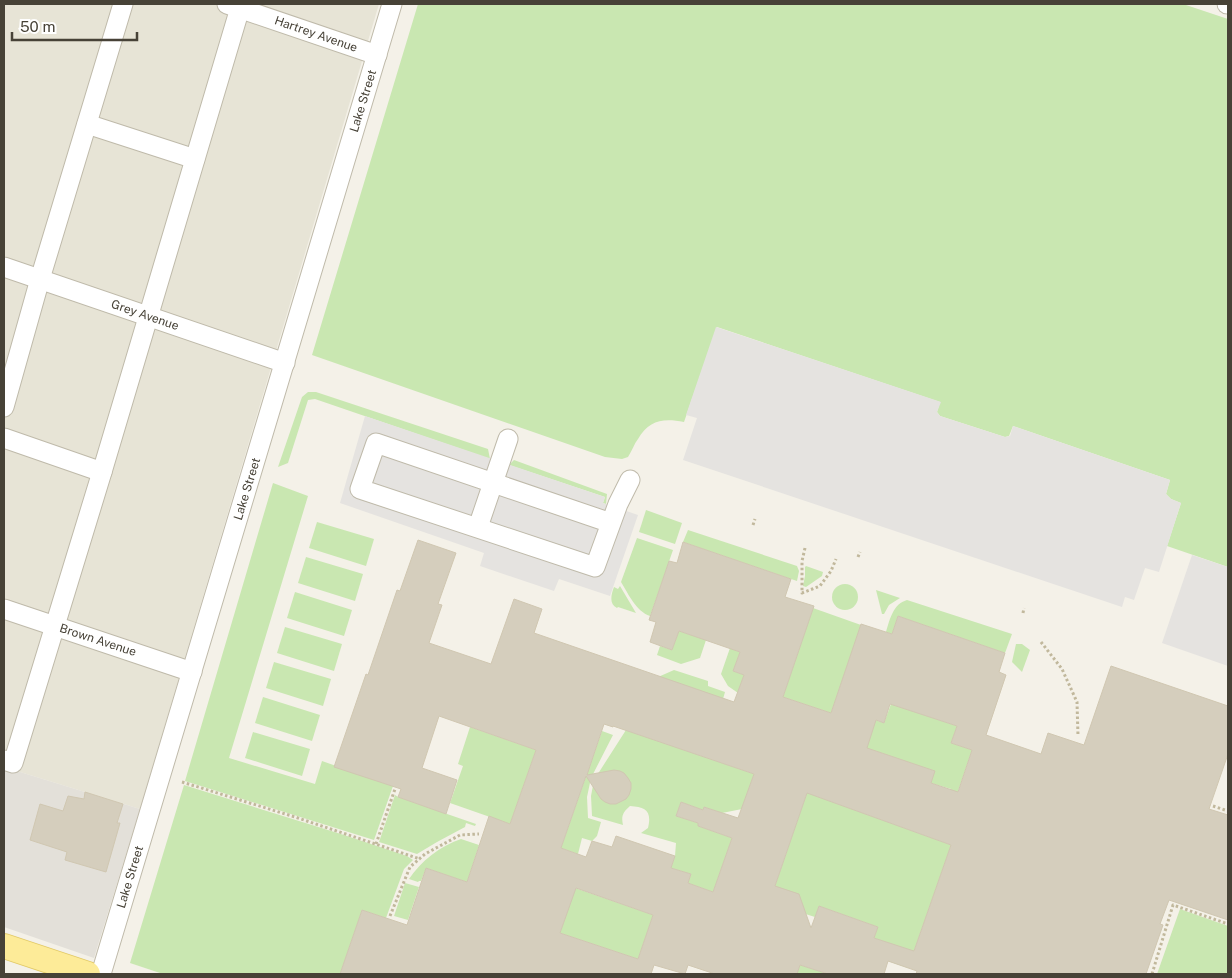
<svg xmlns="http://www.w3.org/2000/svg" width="1232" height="978" viewBox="0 0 1232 978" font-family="'Public Sans',sans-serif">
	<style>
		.residential { fill: #e7e4d6 }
		.industrial { fill: #e3e0d9 }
		.green { fill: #c9e7b1 }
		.parking { fill: #e5e3e0 }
		.building { fill: #d5cebd; stroke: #d0c7b1; fill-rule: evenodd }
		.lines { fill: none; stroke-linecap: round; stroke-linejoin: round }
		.minor-casing { stroke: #bfbaaa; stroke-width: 21 }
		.major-casing { stroke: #e2ca67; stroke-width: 26 }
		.path { stroke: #c1b89c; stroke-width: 3; stroke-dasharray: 2.5 2.5; stroke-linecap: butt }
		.minor { stroke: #fff; stroke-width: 19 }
		.major { stroke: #fdeb98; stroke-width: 24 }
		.labels { text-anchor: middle; stroke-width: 5; stroke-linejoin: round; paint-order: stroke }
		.street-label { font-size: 12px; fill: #474237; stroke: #fff }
	</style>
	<rect width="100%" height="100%" fill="#f4f1e8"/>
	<polygon class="residential" points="4,4 379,4 140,809 4,767"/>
	<polygon class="industrial" points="4,767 140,809 94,958 4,927"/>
	<g class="green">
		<path d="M418,4H1183L1228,19V567L1167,546L1181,503L1171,499L1166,494L1170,480L1013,426L1009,436L1005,437L940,416L937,412L940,402L717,327L684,422C663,418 649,420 638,439C634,444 632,451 628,457L622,459L605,457L312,355Z"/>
		<polygon points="308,392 316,392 488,449 490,459 315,399 308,400 288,463 278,467 302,397"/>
		<polygon points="514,460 607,494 606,504 603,503 605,497 509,465"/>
		<polygon points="273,483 308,496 229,758 315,784 322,761 393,786 374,840 185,781"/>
		<polygon points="646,510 682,523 675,544 639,532"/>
		<polygon points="317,522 374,539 366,566 309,548"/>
		<polygon points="688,530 797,566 799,571 797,581 683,542"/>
		<path d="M637,538L673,550L650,616C636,611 629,595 621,582Z"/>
		<polygon points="306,557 363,574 355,601 298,583"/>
		<polygon points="806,566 823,572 822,576 806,587 803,586 805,576 805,567"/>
		<circle cx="845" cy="597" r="13"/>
		<path d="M620,586L636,613L618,607L617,608C609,604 611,595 614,587L618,589Z"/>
		<polygon points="876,590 900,598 889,605 884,614 882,614"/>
		<polygon points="295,592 352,610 344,636 287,618"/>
		<path d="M907,600L1012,634L1005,653L898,616L892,634L886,632C890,619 893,604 907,600Z"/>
		<polygon points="813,608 861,625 831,713 783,697"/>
		<polygon points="285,627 342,644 334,671 277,653"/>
		<polygon points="679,631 706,640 700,658 681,664 657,655 660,646 672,650"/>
		<polygon points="1016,644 1022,644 1030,650 1022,672 1012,662"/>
		<polygon points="730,648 740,652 733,671 744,675 738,693 728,686 721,674"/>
		<polygon points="274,662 331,679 323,706 266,688"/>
		<polygon points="674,670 708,681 708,686 725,692 723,699 649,681"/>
		<polygon points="263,697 320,715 312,741 255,723"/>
		<polygon points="891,704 957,726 951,743 972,750 956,797 949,795 951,789 931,783 934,771 875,751 863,759 875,720 884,723"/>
		<polygon points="470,727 536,750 510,824 450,803 463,766 458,764"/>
		<path d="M626,730L754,774L742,809L722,813L704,807L703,810L681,802L676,816L698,823V826L732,838L713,892L688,883L691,874L671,868L675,856L676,843L641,833L648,828C652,811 646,807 630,806C623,812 621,816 623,825L592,816L591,796L594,780Z"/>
		<polygon points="602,731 613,735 591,778 587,797 588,818 601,822 597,836 592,841 582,838 578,854 561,848"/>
		<polygon points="253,732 310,749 302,776 245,758"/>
		<polygon points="184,785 344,835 407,856 413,860 404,869 386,918 362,910 340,974 163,974 130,963"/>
		<polygon points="809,787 816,796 951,845 908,968 888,961 894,945 874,938 878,927 819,906 815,917 796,911 774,889"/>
		<polygon points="395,795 398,797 476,824 475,826 466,823 465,827 437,842 417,854 379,842"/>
		<path d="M461,839L479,845L467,882L426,868L421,881H419L418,882L409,879C421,861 440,846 461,839Z"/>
		<polygon points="405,883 419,887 408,920 394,916"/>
		<polygon points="575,888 653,915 638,959 560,933"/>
		<polygon points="1180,909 1228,926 1228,974 1157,974"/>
		<polygon points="800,965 828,974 797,974"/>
	</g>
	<g class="parking">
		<polygon points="716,327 941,402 937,412 940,416 1005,437 1010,436 1013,426 1170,480 1166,494 1171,499 1181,503 1159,572 1145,568 1134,600 1125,597 1122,607 683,460 697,418 686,415"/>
		<polygon points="365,416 605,497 603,503 638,515 610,596 559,579 554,591 480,566 484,553 340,503"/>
		<polygon points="1192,555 1228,567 1228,666 1162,643"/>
	</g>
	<g class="building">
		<path d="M418,540L456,553L438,604L442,605L429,643L491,664L514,599L542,609L534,633L734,702L744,675L733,671L740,652L679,631L672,650L650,642L656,622L649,620L669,561L677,563L683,542L791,579L785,597L814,606L783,697L831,713L861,624L892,634L898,616L1005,653L999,672L1006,675L986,735L1041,754L1048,733L1084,745L1111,666L1228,706V754L1209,809L1228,815V920L1169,900L1160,924L1163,925L1146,974H916L917,971L888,961L884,974H828L800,965L797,974H715L688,965L685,974L654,965L651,974H340L362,910L407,925L426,868L467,882L489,816L510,824L536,750L439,716L422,768L457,780L446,814L398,797L401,789L334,767L366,674L368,675L397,590L400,591ZM890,704L957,726L951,743L972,750L958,792L931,783L935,771L867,748L876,720L884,723ZM604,724L613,727V726L754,774L738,818L704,807L703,810L681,802L676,816L698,823V826L732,838L713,892L688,883L691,874L671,868L675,856L616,836L612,847L592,841L586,857L561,848L586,776L601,799L605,802L610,804H616L626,799L629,795L631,789V783L628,778L624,773L620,771L614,770L587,775ZM807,793L951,845L914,951L874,938L878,927L819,906L811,928L799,894L775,886ZM576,888L653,915L638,959L560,933Z"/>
		<polygon points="85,792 123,804 117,823 120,823 106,872 65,860 67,852 30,840 40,804 63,811 68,796 84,799"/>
	</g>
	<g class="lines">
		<g class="minor-casing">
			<g id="minor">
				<polyline points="227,4 377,55"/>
				<polyline points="1227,4 1228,4"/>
				<polyline points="87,124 195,159"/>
				<polyline points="4,267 285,363"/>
				<polyline points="4,407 40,279 123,4"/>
				<polyline points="4,438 102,472"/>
				<polyline points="611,523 376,443 360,489 595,567 618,504 630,480"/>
				<polyline points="478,527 508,439"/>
				<polyline points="4,609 192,672"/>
				<polyline points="4,760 13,763 102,472 240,8"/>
				<polyline points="101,974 392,4"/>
			</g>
		</g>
		<g class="major-casing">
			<polyline id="major" points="4,946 88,974"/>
		</g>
		<g class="path">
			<polyline points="753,525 755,519"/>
			<polyline points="805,548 802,561 802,593 820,586 831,571 836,559"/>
			<polyline points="858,557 860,552"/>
			<polyline points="1023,613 1024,608"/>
			<polyline points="1041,642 1062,669 1077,702 1078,736"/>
			<polyline points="182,782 295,817 420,859"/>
			<polyline points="1213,806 1228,811"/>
			<polyline points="376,844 395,789"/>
			<polyline points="390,916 410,867 425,854 460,835 479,834"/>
			<polyline points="1152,974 1173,905 1228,924"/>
		</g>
		<use href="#minor" class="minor"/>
		<use href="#major" class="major"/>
	</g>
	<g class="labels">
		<g class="street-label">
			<text transform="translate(316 34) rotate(19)" y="4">Hartrey Avenue</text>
			<text transform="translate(363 101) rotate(-73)" y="4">Lake Street</text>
			<text transform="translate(145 315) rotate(19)" y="4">Grey Avenue</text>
			<text transform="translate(247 489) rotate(-73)" y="4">Lake Street</text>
			<text transform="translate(98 640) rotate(18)" y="4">Brown Avenue</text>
			<text transform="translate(130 877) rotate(-73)" y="4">Lake Street</text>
		</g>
	</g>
	<rect width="1232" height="978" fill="none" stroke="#474237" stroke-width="10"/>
	<path d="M12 32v8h125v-8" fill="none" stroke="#474237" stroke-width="2.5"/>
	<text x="20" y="32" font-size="15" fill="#474237" stroke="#ffffff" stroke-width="4" paint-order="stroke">50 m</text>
</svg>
